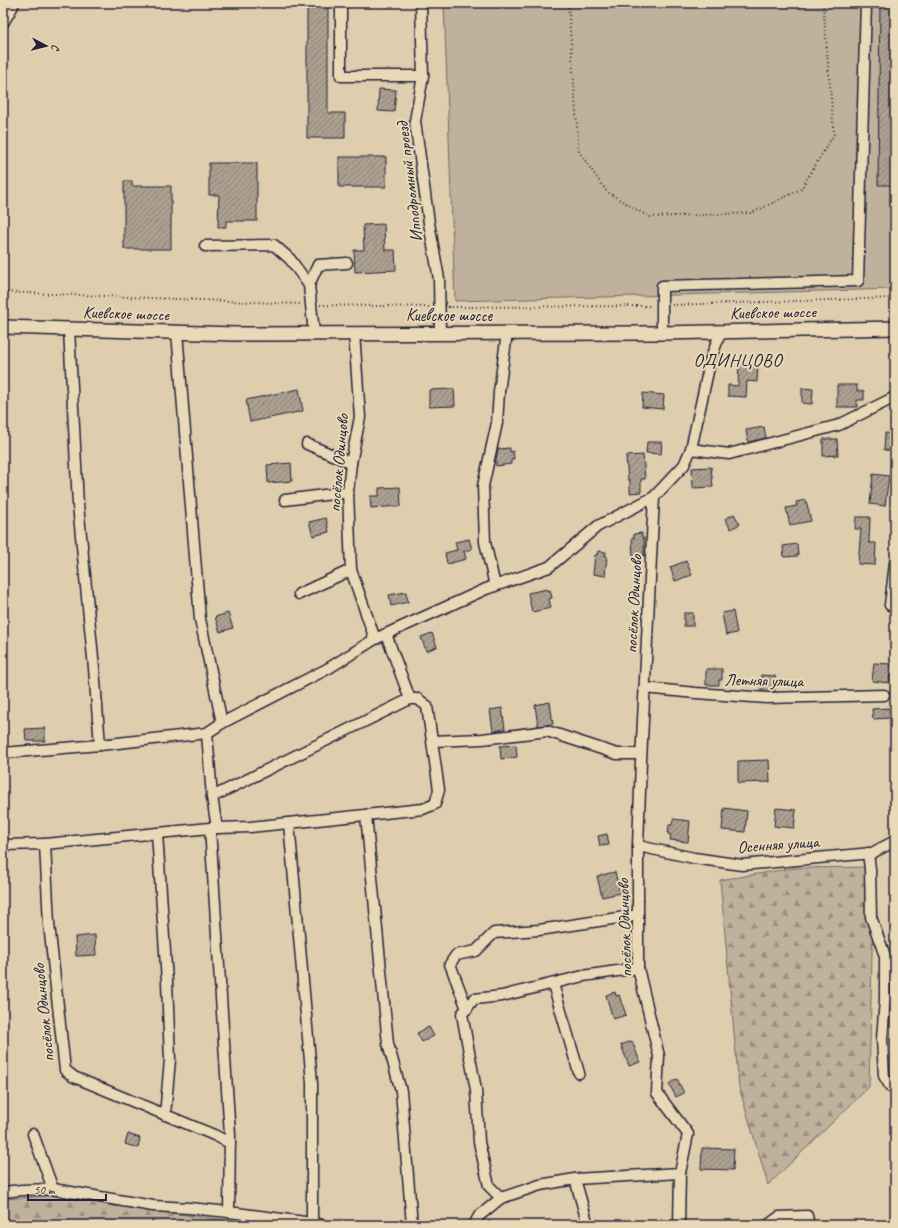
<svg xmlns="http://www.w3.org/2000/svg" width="898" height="1228" viewBox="0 0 898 1228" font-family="Caveat,sans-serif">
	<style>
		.forest { fill: url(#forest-firs); stroke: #706a6b }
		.garden { fill: #bfb19b; stroke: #706a6b }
		.building { fill: url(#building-hatch); stroke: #22223b }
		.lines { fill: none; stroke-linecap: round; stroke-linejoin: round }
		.minor-casing { stroke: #22223b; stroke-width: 13 }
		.major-casing { stroke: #22223b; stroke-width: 16 }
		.path { stroke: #22223b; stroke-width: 2; stroke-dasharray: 1 3; stroke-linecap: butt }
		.minor { stroke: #ead9b6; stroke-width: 10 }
		.major { stroke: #ead9b6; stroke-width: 13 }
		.labels { text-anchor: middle; stroke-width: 4; stroke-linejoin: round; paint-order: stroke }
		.street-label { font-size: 17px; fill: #22223b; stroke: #ead9b6 }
		.neighbourhood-label { font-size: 18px; letter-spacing: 1px; fill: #22223b; stroke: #ead9b6 }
	</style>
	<defs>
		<pattern id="forest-firs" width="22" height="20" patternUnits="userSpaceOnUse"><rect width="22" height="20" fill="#bfb19b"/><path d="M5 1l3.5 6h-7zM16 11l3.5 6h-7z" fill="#9b9080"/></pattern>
		<pattern id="building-hatch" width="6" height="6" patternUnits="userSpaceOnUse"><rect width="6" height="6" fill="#aca090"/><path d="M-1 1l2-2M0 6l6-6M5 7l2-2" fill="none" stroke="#8c8277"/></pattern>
	</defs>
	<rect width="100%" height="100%" fill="#deceae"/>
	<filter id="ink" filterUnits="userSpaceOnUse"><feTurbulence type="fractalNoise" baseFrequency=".025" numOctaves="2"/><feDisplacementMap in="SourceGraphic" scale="8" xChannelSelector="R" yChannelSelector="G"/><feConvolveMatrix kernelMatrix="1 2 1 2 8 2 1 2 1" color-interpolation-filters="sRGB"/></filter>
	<g filter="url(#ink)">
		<g class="forest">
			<polygon points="874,867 869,1087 768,1185 739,1087 720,880 794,868"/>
			<polygon points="54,1196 81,1199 108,1205 264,1225 3,1225 3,1199"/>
		</g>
		<polygon class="garden" points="444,3 895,3 895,289 455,301"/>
		<g class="building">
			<polygon points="307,3 328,3 328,113 345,113 345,138 307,138"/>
			<polygon points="880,3 895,3 895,185 878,185"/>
			<polygon points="379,89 396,90 394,112 378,111"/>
			<rect x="339" y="157" width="47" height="30"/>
			<polygon points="209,163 257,163 257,221 226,221 226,227 218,227 219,195 209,195"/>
			<polygon points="124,181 132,181 132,186 171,186 171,249 124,249"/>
			<polygon points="384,224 385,250 395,250 396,270 355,272 354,250 364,250 363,225"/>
			<polygon points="739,364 758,364 757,382 747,381 746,397 728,396 728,385 738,386"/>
			<polygon points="837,385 857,385 857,391 864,391 864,400 857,400 857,407 837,407"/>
			<polygon points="802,388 813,389 812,404 802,403"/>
			<polygon points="299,389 303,411 250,422 246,400"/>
			<polygon points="454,389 455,406 429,407 429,390"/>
			<polygon points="643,393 664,395 663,409 642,407"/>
			<polygon points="764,427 766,438 748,442 746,430"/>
			<polygon points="885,433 895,434 895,451 884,450"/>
			<polygon points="823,439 837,439 838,455 823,456"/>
			<polygon points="647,442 662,442 661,454 646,453"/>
			<polygon points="510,448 510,452 513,451 514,459 511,460 511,464 496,466 496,459 498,449"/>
			<polygon points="643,455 645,479 641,479 641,492 630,493 630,480 628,480 626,456"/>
			<polygon points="291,463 292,481 268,483 267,465"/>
			<polygon points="711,467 713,487 693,488 692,468"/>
			<polygon points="873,474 889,476 885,506 870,504"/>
			<polygon points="400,487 401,506 371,508 370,496 379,496 379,488"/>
			<polygon points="806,500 811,521 790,525 786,508 797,506 796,502"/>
			<polygon points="734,514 740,524 731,529 725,519"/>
			<polygon points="856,517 870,517 869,543 876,543 875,565 858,564 861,529 855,529"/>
			<polygon points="326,518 329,532 313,536 309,522"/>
			<polygon points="642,533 642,538 644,538 644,556 633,557 632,538 634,538 634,534"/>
			<polygon points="469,539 472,549 464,551 466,559 447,564 445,553 457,550 455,542"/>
			<polygon points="797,544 798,556 784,557 783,546"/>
			<polygon points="598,551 606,552 605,556 607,556 605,576 593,574 595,555 597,555"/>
			<polygon points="686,561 692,575 675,581 670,567"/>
			<polygon points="547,589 547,591 550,590 552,598 549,599 551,608 532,612 528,593"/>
			<polygon points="406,592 408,602 391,606 389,595"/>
			<polygon points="733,611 737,633 726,635 722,613"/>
			<polygon points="228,613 233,628 220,632 215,617"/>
			<rect x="684" y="613" width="9" height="13"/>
			<polygon points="432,633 437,647 426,651 421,637"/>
			<polygon points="874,663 891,664 889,683 872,681"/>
			<polygon points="706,669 722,669 722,680 719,680 719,685 706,685"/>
			<polygon points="761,675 775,676 775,691 761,690"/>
			<polygon points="550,702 553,724 538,726 535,705"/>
			<polygon points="502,708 505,729 493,731 490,710"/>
			<polygon points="889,708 890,718 873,719 872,709"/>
			<polygon points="45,728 45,741 26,741 25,729"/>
			<polygon points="516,745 517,757 501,759 500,746"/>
			<polygon points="769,760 770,782 738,783 738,761"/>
			<polygon points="724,808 747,811 745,832 722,830"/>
			<polygon points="776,808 796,810 794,828 774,826"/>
			<polygon points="673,819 690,821 688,842 670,840 671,835 668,834 669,825 672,825"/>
			<polygon points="607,834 609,845 600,846 598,836"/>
			<polygon points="615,872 620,893 602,897 597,876"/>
			<polygon points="95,935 96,955 76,956 75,937"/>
			<polygon points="615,992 616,996 619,995 626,1015 613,1019 606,995"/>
			<polygon points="429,1027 434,1036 422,1042 417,1033"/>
			<polygon points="632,1041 640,1062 629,1066 621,1045"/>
			<polygon points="677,1079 684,1093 676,1097 669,1084"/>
			<polygon points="128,1134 140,1138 138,1148 125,1144"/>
			<polygon points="702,1148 734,1149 733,1170 701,1169"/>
		</g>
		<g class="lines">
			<g class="minor-casing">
				<g id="minor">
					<polyline points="341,3 341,76 423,76"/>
					<polyline points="421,3 423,76 415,121 429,223 439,279 440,333"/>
					<polyline points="3,23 13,6"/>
					<polyline points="205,246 274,245 290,259 309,285 314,334"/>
					<polyline points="309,285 318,265 347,263"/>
					<polyline points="69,329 78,505 94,668 100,745"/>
					<polyline points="177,332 200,619 222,723"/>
					<polyline points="354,333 360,417 351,463 348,492 351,570 375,639"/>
					<polyline points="662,333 662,286 858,281 866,3"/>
					<polyline points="307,444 351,463"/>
					<polyline points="691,449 729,454 839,425 895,397"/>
					<polyline points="285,500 348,492"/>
					<polyline points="895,563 890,605 895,608"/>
					<polyline points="495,586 485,542 483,486 497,423 499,392 507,333"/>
					<polyline points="299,594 351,570"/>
					<polyline points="386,634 410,699"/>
					<polyline points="644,688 696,693 767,698 884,695"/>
					<polyline points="207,733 212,797 217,828 210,828 230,1135 229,1212 312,1223 323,1225"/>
					<polyline points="432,741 482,739 547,731 617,754 641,754"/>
					<polyline points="3,753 100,745 207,733 222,723 329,668 375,639 486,589 549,567 598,526 654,497"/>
					<polyline points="212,797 410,699 418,699 427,706 439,790 435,804 423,809 250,827 217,828"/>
					<polyline points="366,815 388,1044 401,1091 412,1225"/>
					<polyline points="289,823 312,1083 312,1223"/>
					<polyline points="157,833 167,982 170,1060 165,1115"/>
					<polyline points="45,844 210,828"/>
					<polyline points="3,845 45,844 49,924 65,1070 74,1077 214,1135 230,1143"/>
					<polyline points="638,846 694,858 742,865 872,853 895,841"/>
					<polyline points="868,853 870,869 871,917 885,956 885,1000 882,1039 884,1076 890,1086 895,1089"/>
					<polyline points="553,984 579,1073"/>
					<polyline points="467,1009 450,964 456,955 476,951 494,933 539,930 638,915"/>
					<polyline points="33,1134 53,1189"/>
					<polyline points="575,1179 588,1225"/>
					<polyline points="3,1192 22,1190 53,1189 153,1206 189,1208 229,1212"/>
					<polyline points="501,1198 489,1186 479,1142 476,1090 462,1014 474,999 502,996 583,976 638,968"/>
					<polyline points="474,1225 479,1216 501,1198 540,1185 575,1179 680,1173 688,1134 657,1093 659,1056 638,968 638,846 641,761 654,497 684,465 691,449 711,358 721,331"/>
					<polyline points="679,1225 680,1173"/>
					<polyline points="768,1225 779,1217 807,1216 809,1225"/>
				</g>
			</g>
			<g class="major-casing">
				<polyline id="major" points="3,327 235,334 662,333 895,328"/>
			</g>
			<g class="path">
				<polyline points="568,3 579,152 607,192 649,217 752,213 801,189 834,134 823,3"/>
				<polyline points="3,292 302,304"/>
				<polyline points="320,305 430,307"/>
				<polyline points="672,305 895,298"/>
				<polyline points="448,307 652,306"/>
			</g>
			<use href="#minor" class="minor"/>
			<use href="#major" class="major"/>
		</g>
	</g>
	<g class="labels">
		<g class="street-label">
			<text transform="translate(409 182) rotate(-97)" y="6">Ипподромный проезд</text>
			<text transform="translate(773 312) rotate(-1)" y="6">Киевское шоссе</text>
			<text transform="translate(126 313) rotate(2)" y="6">Киевское шоссе</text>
			<text x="449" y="321">Киевское шоссе</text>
			<text transform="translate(338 463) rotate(-85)" y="6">посёлок Одинцово</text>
			<text transform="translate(633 604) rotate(-87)" y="6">посёлок Одинцово</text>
			<text transform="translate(764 680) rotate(1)" y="6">Летняя улица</text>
			<text transform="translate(778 844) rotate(-4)" y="6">Осенняя улица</text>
			<text transform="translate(624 928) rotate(-92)" y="6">посёлок Одинцово</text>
			<text transform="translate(43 1013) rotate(-96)" y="6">посёлок Одинцово</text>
		</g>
		<g class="neighbourhood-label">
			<text x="738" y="366">ОДИНЦОВО</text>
		</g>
	</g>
	<rect width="898" height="1228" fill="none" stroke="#ead9b6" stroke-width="16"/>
	<rect x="8" y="8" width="882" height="1212" fill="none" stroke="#22223b" stroke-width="1.5" filter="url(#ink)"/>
	<g transform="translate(46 46) rotate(97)" stroke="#ead9b6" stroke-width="3" paint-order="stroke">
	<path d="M0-3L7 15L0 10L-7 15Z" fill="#22223b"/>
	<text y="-6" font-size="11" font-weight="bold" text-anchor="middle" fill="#22223b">С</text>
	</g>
	<path d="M28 1194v6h78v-6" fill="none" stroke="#22223b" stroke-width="2"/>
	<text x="34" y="1194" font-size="12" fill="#22223b" stroke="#ead9b6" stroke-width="3" paint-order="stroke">50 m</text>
</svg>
